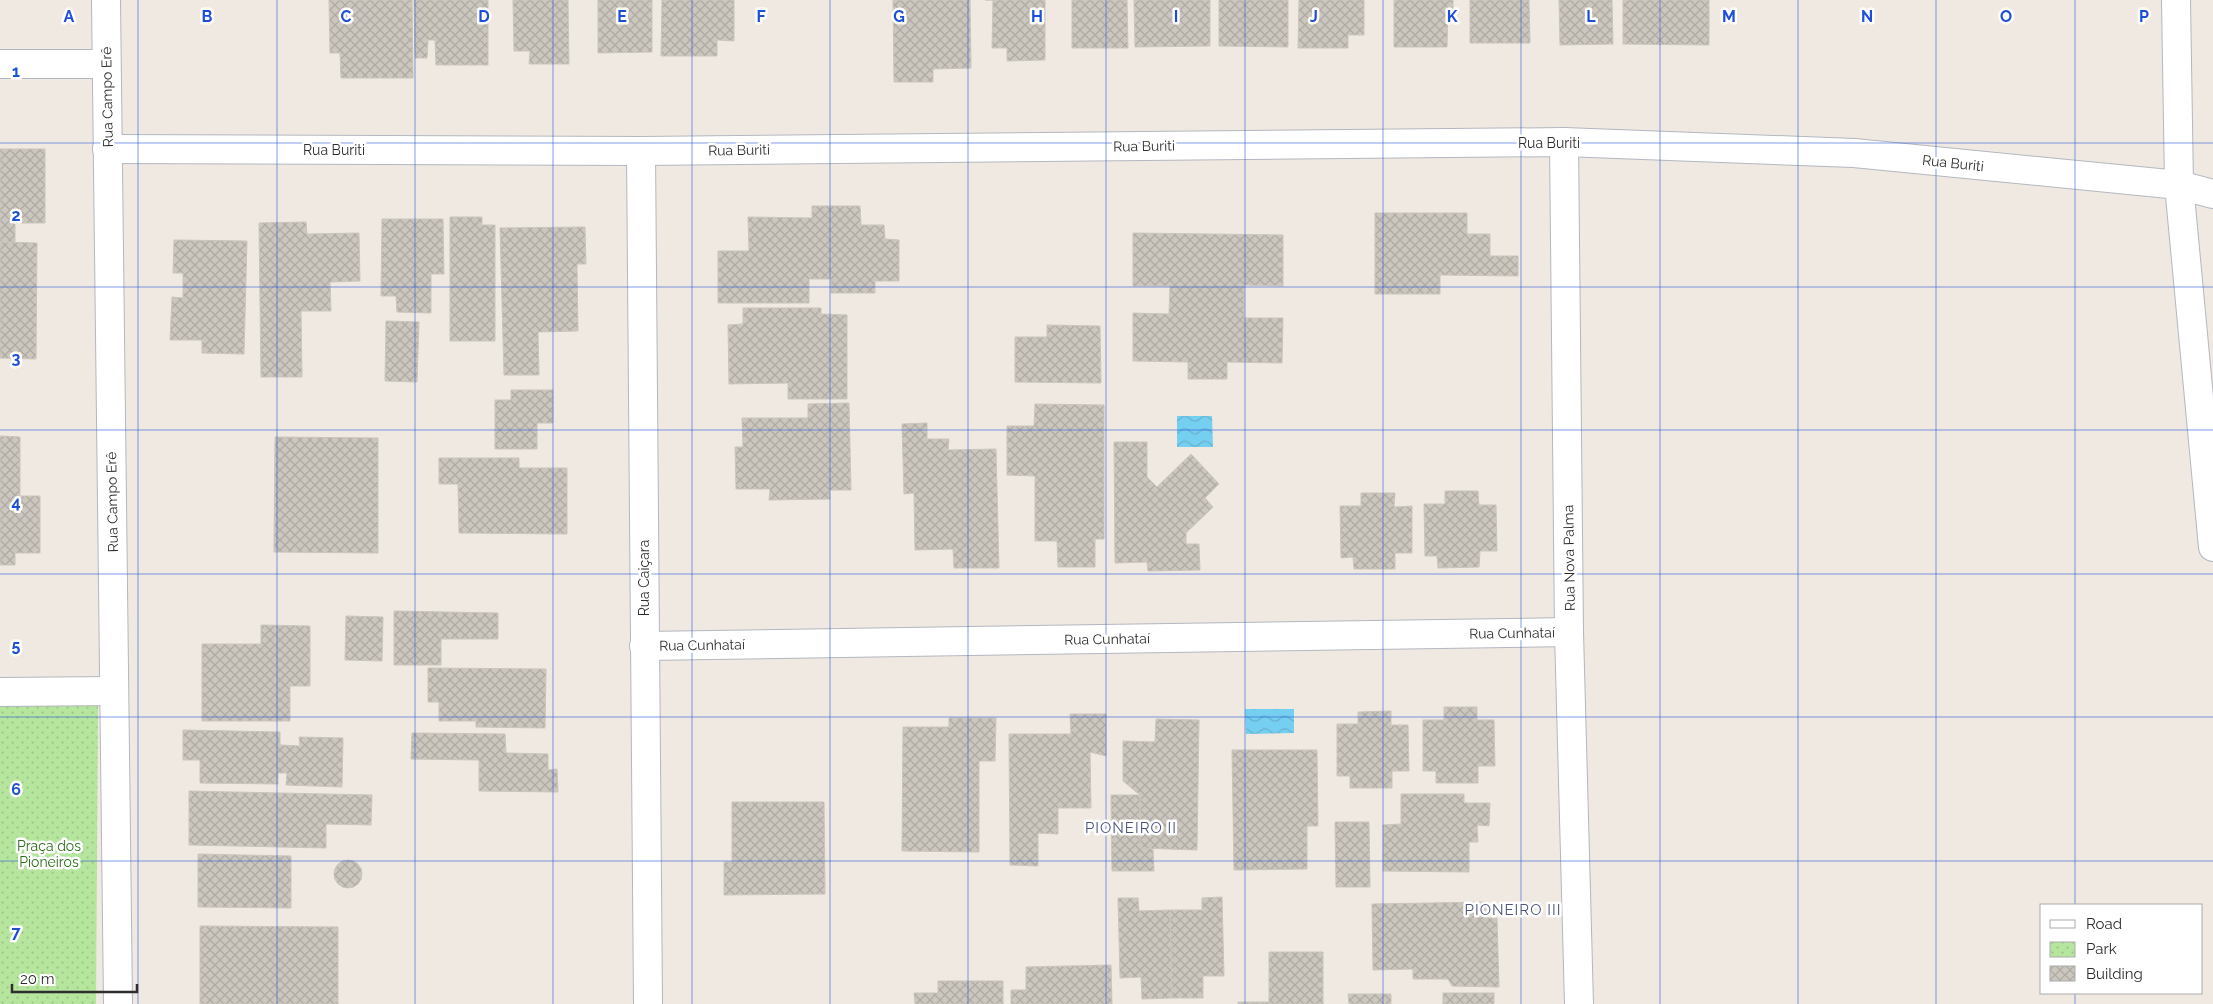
<svg xmlns="http://www.w3.org/2000/svg" width="2213" height="1004" viewBox="0 0 2213 1004" font-family="Raleway,sans-serif">
	<style>
		.park { fill: url(#park-dots) }
		.water { fill: url(#water-waves) }
		.building { fill: url(#building-cross-hatch); stroke: #cbc5ba }
		.lines { fill: none; stroke-linecap: round; stroke-linejoin: round }
		.minor-casing { stroke: #b4b7c1; stroke-width: 30 }
		.minor { stroke: #fff; stroke-width: 28 }
		.grid { fill: none; stroke: #1d4ed8; stroke-width: 1; stroke-opacity: 0.55 }
		.labels { text-anchor: middle; stroke-width: 5; stroke-linejoin: round; paint-order: stroke }
		.street-label { font-size: 14px; fill: #2e2e2e; stroke: #fff }
		.park-label { font-size: 14px; fill: #2c6e1b; stroke: #fff }
		.neighbourhood-label { font-size: 15px; letter-spacing: 1px; fill: #4d5680; stroke: #fff }
		.grid-label { font-size: 16px; text-anchor: middle; font-weight: bold; fill: #1d4ed8; stroke: #fff; stroke-width: 5; stroke-linejoin: round; paint-order: stroke }
	</style>
	<defs>
		<pattern id="park-dots" width="8" height="8" patternUnits="userSpaceOnUse" patternTransform="scale(1.25)"><rect width="8" height="8" fill="#b6e59e"/><path d="M2 2h.1M6 6h.1" fill="none" stroke="#9dc588" stroke-width="1.8" stroke-linecap="round"/></pattern>
		<pattern id="water-waves" width="16" height="10" patternUnits="userSpaceOnUse" patternTransform="scale(1.25)"><rect width="16" height="10" fill="#75cff0"/><path d="M0 5q4-4 8 0t8 0" fill="none" stroke="#66b2ce"/></pattern>
		<pattern id="building-cross-hatch" width="8" height="8" patternUnits="userSpaceOnUse" patternTransform="scale(1.25)"><rect width="8" height="8" fill="#cbc7bf"/><path d="M0 0l8 8M0 8l8-8" fill="none" stroke="#afaba4"/></pattern>
	</defs>
	<rect width="100%" height="100%" fill="#efe9e1"/>
	<polygon class="park" points="98,704 96,1004 0,1004 0,705"/>
	<g class="water">
		<polygon points="1177,416 1212,416 1213,447 1177,447"/>
		<polygon points="1245,709 1294,709 1294,733 1246,734"/>
	</g>
	<g class="building">
		<polygon points="329,0 412,0 413,78 341,78 340,53 330,53"/>
		<polygon points="414,0 488,0 488,65 436,65 435,40 428,40 427,58 415,58"/>
		<polygon points="513,0 568,0 569,64 529,64 530,51 514,51"/>
		<polygon points="598,0 652,0 652,52 598,53"/>
		<polygon points="662,0 734,0 734,41 717,40 717,56 661,56"/>
		<polygon points="893,0 970,0 971,68 933,69 933,82 894,82"/>
		<polygon points="985,0 1045,0 1045,60 1007,61 1007,48 992,48 993,0"/>
		<polygon points="1072,0 1127,0 1128,48 1072,48"/>
		<polygon points="1134,0 1210,0 1210,46 1135,47"/>
		<polygon points="1219,0 1288,0 1288,47 1219,46"/>
		<polygon points="1299,0 1364,0 1364,35 1348,35 1348,48 1298,48"/>
		<polygon points="1394,0 1453,0 1453,10 1448,10 1447,47 1394,47"/>
		<polygon points="1470,0 1529,0 1530,43 1470,43"/>
		<polygon points="1559,0 1612,0 1613,44 1560,45"/>
		<polygon points="1623,0 1709,0 1709,45 1623,44"/>
		<polygon points="0,149 45,149 45,223 15,223 15,242 0,242"/>
		<polygon points="812,206 860,206 861,225 884,225 885,239 899,240 899,281 875,281 875,293 831,293 831,279 809,279 809,303 718,303 718,251 749,251 748,217 812,218"/>
		<polygon points="1375,213 1467,213 1467,234 1490,234 1490,256 1518,256 1518,276 1440,275 1440,294 1375,294"/>
		<polygon points="450,217 482,217 482,225 495,225 495,341 450,341"/>
		<polygon points="382,219 443,219 444,274 431,274 431,313 397,312 396,296 381,296"/>
		<polygon points="306,222 307,234 359,233 360,281 330,282 331,311 301,311 302,377 261,377 259,223"/>
		<polygon points="585,227 586,264 577,264 578,331 538,332 539,375 504,375 500,228"/>
		<polygon points="1133,233 1283,235 1283,286 1244,285 1244,318 1283,318 1282,363 1227,362 1227,379 1188,379 1188,362 1133,361 1133,313 1169,314 1170,286 1133,286"/>
		<polygon points="174,240 247,241 244,354 202,353 202,340 170,340 172,297 183,298 183,273 173,273"/>
		<polygon points="0,242 37,243 36,359 0,358"/>
		<polygon points="743,308 821,308 821,314 847,315 847,399 788,399 788,383 729,384 728,325 743,324"/>
		<polygon points="386,321 419,322 417,382 385,381"/>
		<polygon points="1047,325 1100,326 1101,383 1015,382 1015,337 1047,337"/>
		<polygon points="511,390 553,390 553,423 537,423 537,449 495,449 495,400 511,400"/>
		<polygon points="849,403 851,490 829,490 830,499 769,500 770,489 736,489 735,447 743,447 742,418 808,418 808,404"/>
		<polygon points="1035,404 1104,405 1104,539 1095,539 1095,567 1058,567 1057,541 1035,541 1035,476 1007,475 1007,426 1034,426"/>
		<polygon points="927,423 927,439 949,439 948,450 996,449 999,568 954,568 953,549 915,550 914,493 904,494 902,424"/>
		<polygon points="0,436 20,437 20,496 40,496 40,553 15,553 15,565 0,565"/>
		<polygon points="275,437 378,438 378,553 274,552"/>
		<polygon points="1114,442 1147,442 1147,477 1157,487 1191,454 1219,484 1205,498 1213,507 1186,533 1186,544 1199,544 1200,570 1148,571 1147,562 1115,563"/>
		<polygon points="439,458 519,458 519,468 567,468 567,534 459,533 458,484 439,484"/>
		<polygon points="1445,491 1478,491 1479,505 1496,505 1497,551 1480,551 1479,567 1438,568 1437,556 1425,556 1424,504 1445,504"/>
		<polygon points="1361,493 1395,493 1394,507 1412,506 1412,553 1395,553 1395,569 1354,569 1353,557 1341,558 1340,506 1361,506"/>
		<polygon points="394,611 498,613 498,639 441,639 441,665 394,665"/>
		<polygon points="346,616 383,617 382,661 345,660"/>
		<polygon points="261,625 310,626 310,686 290,686 290,721 202,721 202,644 261,644"/>
		<polygon points="428,668 546,669 545,728 476,727 476,721 439,721 439,702 428,702"/>
		<polygon points="1444,707 1477,707 1477,720 1494,720 1495,766 1478,766 1478,783 1436,783 1436,771 1423,771 1423,720 1444,720"/>
		<polygon points="1391,711 1391,725 1408,725 1409,771 1392,771 1392,788 1350,788 1350,776 1337,776 1337,724 1358,724 1358,712"/>
		<polygon points="1070,714 1106,714 1106,756 1090,752 1091,808 1058,808 1058,834 1038,833 1038,866 1010,865 1009,734 1071,734"/>
		<polygon points="949,718 996,718 995,761 979,761 979,852 902,851 903,727 949,727"/>
		<polygon points="1156,719 1199,720 1197,850 1140,848 1140,795 1123,781 1123,741 1155,742"/>
		<polygon points="183,730 280,732 280,745 300,746 299,737 343,738 342,787 286,785 287,773 278,773 278,784 200,783 200,760 183,760"/>
		<polygon points="412,733 505,734 506,753 548,754 548,770 557,769 558,792 479,791 479,760 411,759"/>
		<polygon points="1232,750 1317,750 1318,826 1307,826 1307,869 1234,870"/>
		<polygon points="189,791 372,795 371,825 326,824 326,848 189,845"/>
		<polygon points="1401,794 1464,794 1464,803 1490,803 1489,826 1477,825 1478,842 1469,842 1469,872 1383,871 1383,825 1401,824"/>
		<polygon points="1111,795 1140,795 1140,848 1153,849 1154,871 1112,871"/>
		<polygon points="732,802 824,802 825,894 724,895 724,862 732,862"/>
		<polygon points="1335,822 1369,822 1370,887 1336,887"/>
		<polygon points="198,854 291,856 291,908 198,907"/>
		<circle cx="348" cy="874" r="14"/>
		<polygon points="1222,897 1224,976 1203,976 1203,998 1172,998 1170,910 1202,910 1202,898"/>
		<polygon points="1118,898 1138,898 1139,911 1170,910 1172,998 1142,999 1141,977 1120,978"/>
		<polygon points="1487,902 1487,918 1497,918 1499,987 1452,986 1448,979 1413,979 1413,969 1373,970 1372,904"/>
		<polygon points="200,926 338,927 338,1004 200,1004"/>
		<polygon points="1269,952 1323,952 1323,1004 1238,1004 1238,1002 1269,1002"/>
		<polygon points="1111,965 1112,1004 1011,1004 1011,990 1026,990 1026,967"/>
		<polygon points="938,981 1003,981 1003,1004 915,1004 914,993 938,993"/>
		<rect x="1443" y="993" width="51" height="11"/>
		<polygon points="1348,994 1391,994 1391,1004 1349,1004"/>
	</g>
	<g class="lines">
		<g class="minor-casing">
			<g id="minor">
				<polyline points="106,0 118,1004"/>
				<polyline points="2176,0 2179,185 2213,547"/>
				<polyline points="0,64 106,64"/>
				<polyline points="1564,142 1569,632 1579,1004"/>
				<polyline points="107,149 641,151 1564,142 1854,153 2179,185 2213,194"/>
				<polyline points="641,151 648,1004"/>
				<polyline points="644,646 1569,632"/>
				<polyline points="0,692 114,691"/>
			</g>
		</g>
		<use href="#minor" class="minor"/>
	</g>
	<path class="grid" d="M138,0V1004M277,0V1004M415,0V1004M553,0V1004M692,0V1004M830,0V1004M968,0V1004M1106,0V1004M1245,0V1004M1383,0V1004M1521,0V1004M1660,0V1004M1798,0V1004M1936,0V1004M2075,0V905M0,143H2213M0,287H2213M0,430H2213M0,574H2213M0,717H2213M0,861H2213M2075,993V1004"/>
	<g class="labels">
		<g class="street-label">
			<text transform="translate(107 97) rotate(-91)" y="5">Rua Campo Erê</text>
			<text x="1549" y="148">Rua Buriti</text>
			<text transform="translate(1144 146) rotate(-1)" y="5">Rua Buriti</text>
			<text x="334" y="155">Rua Buriti</text>
			<text transform="translate(739 150) rotate(-1)" y="5">Rua Buriti</text>
			<text transform="translate(1953 163) rotate(6)" y="5">Rua Buriti</text>
			<text transform="translate(112 502) rotate(-91)" y="5">Rua Campo Erê</text>
			<text transform="translate(1569 558) rotate(-91)" y="5">Rua Nova Palma</text>
			<text transform="translate(644 578) rotate(-90)" y="5">Rua Caiçara</text>
			<text transform="translate(1512 633) rotate(-1)" y="5">Rua Cunhataí</text>
			<text transform="translate(1107 639) rotate(-1)" y="5">Rua Cunhataí</text>
			<text transform="translate(702 645) rotate(-1)" y="5">Rua Cunhataí</text>
		</g>
		<g class="park-label">
			<text x="49" y="851">Praça dos<tspan x="49" dy="16">Pioneiros</tspan></text>
		</g>
		<g class="neighbourhood-label">
			<text x="1131" y="833">PIONEIRO II</text>
			<text x="1513" y="915">PIONEIRO III</text>
		</g>
	</g>
	<g class="grid-label">
		<text x="69" y="22">A</text>
		<text x="207" y="22">B</text>
		<text x="346" y="22">C</text>
		<text x="484" y="22">D</text>
		<text x="622" y="22">E</text>
		<text x="761" y="22">F</text>
		<text x="899" y="22">G</text>
		<text x="1037" y="22">H</text>
		<text x="1176" y="22">I</text>
		<text x="1314" y="22">J</text>
		<text x="1452" y="22">K</text>
		<text x="1591" y="22">L</text>
		<text x="1729" y="22">M</text>
		<text x="1867" y="22">N</text>
		<text x="2006" y="22">O</text>
		<text x="2144" y="22">P</text>
		<text x="16" y="77">1</text>
		<text x="16" y="221">2</text>
		<text x="16" y="364">3</text>
		<text x="16" y="508">4</text>
		<text x="16" y="651">5</text>
		<text x="16" y="795">6</text>
		<text x="16" y="938">7</text>
	</g>
	<rect x="2040" y="904" width="162" height="90" fill="#ffffff" stroke="#ababab"/>
	<rect x="2050" y="920" width="25" height="8" fill="#ffffff" stroke="#ababab"/>
	<text x="2086" y="929" font-size="15" fill="#2e2e2e">Road</text>
	<rect x="2050" y="942" width="25" height="15" fill="url(#park-dots)" stroke="#ababab"/>
	<text x="2086" y="954" font-size="15" fill="#2e2e2e">Park</text>
	<rect x="2050" y="966" width="25" height="15" fill="url(#building-cross-hatch)" stroke="#ababab"/>
	<text x="2086" y="979" font-size="15" fill="#2e2e2e">Building</text>
	<path d="M12 984v8h125v-8" fill="none" stroke="#2e2e2e" stroke-width="2.5"/>
	<text x="20" y="984" font-size="15" fill="#2e2e2e" stroke="#ffffff" stroke-width="4" paint-order="stroke">20 m</text>
</svg>
